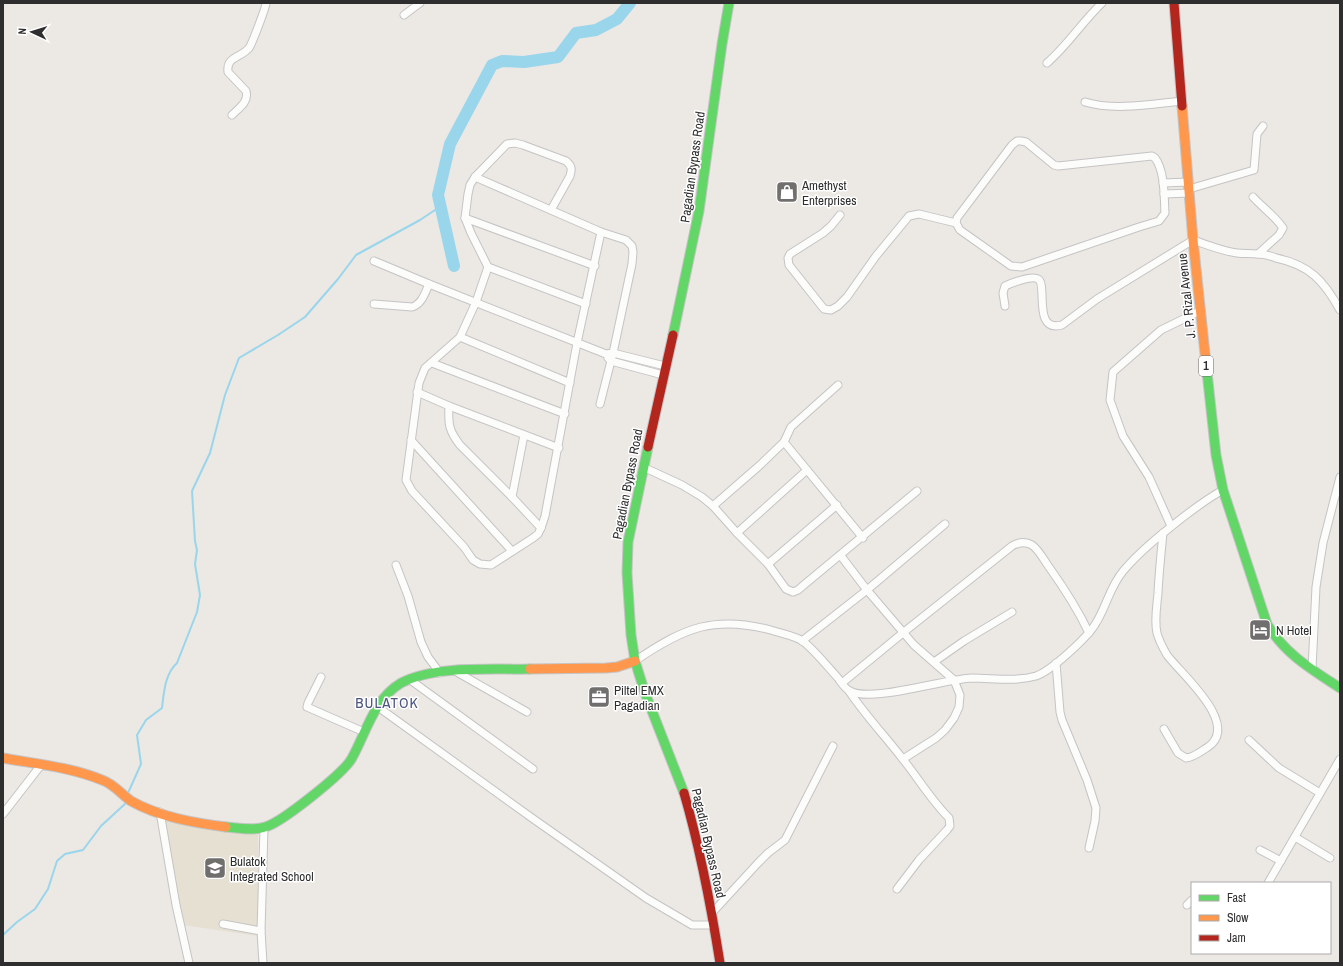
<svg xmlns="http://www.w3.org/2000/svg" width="1343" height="966" viewBox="0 0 1343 966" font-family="'Archivo Narrow',sans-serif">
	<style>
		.education { fill: #e6e0d3 }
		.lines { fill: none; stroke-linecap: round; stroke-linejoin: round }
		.stream { stroke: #99d6ec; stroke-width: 2 }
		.river { stroke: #99d6ec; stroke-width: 12 }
		.street-casing { stroke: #c5c4c5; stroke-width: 9 }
		.fast-casing { stroke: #c5c4c5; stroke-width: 11 }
		.slow-casing { stroke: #c5c4c5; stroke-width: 11 }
		.jam-casing { stroke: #c5c4c5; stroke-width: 11 }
		.street { stroke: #fcfcfb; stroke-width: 7 }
		.fast { stroke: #63d668; stroke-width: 9 }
		.slow { stroke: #ff974d; stroke-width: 9 }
		.jam { stroke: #b3261e; stroke-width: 9 }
		.labels { text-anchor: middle; stroke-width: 3; stroke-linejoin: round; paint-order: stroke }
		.shield { fill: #fff; stroke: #6d6d6d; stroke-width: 1 }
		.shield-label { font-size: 12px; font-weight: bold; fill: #2e2e2e }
		.street-label { font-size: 13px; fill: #2e2e2e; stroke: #fff }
		.poi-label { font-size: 13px; fill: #2e2e2e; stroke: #fff; text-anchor: start }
		.quarter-label { font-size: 15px; letter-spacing: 1px; fill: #4d5680; stroke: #fff }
	</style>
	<rect width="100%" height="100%" fill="#ece8e4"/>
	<polygon class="education" points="163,819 206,827 258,834 258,936 183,925"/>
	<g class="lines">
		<g class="stream">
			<path d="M128,793L141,764L137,735L146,720L162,708C164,691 165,674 177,663L197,612L200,595L195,564L197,550L195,541L192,491L210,453L225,395L239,358L278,335L305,317L338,279L356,255L420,220L441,206"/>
			<polyline points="3,935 17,922 35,909 48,889 57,861 65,854 83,850 101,826 126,803"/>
		</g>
		<polyline class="river" points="454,266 438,195 450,144 492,65 502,61 524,62 558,57 576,33 596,30 617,19 630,3"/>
		<g class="street-casing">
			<g id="street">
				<polyline points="404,15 420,3"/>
				<path d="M1047,63C1068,45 1082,22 1102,3"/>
				<path d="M1085,102C1114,111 1152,104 1182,101"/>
				<path d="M232,115C239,108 249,102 246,91L228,72C226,56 241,58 249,48C252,44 266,7 266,3"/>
				<path d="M1017,141H1021L1026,142L1054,165L1058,166L1152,156L1155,158C1165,171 1164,197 1165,213L1159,221L1139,227L1022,267L1011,266L960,230L956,223L957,218L1012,145Z"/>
				<polyline points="475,177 601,232 626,240 632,246 633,252 632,264 613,353 600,404"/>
				<polyline points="1163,183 1189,182"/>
				<polyline points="1189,189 1254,170 1257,134 1263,126"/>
				<polyline points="1164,194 1190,193"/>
				<path d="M1253,197C1263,208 1275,216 1283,228L1279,235L1258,254"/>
				<path d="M551,210L570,176C572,169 572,166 566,161L523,145L515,143L507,144L475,177L470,185L468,194L465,218L471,233L488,267L476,302L460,337L425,368L419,383L406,480L412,491L464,547L473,560L480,564L491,565L533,538L538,534L541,528L545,516L577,343L601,232"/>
				<polyline points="840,215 831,226 823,233 790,254 788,258 789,265 824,309 831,310 838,306 847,297 876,256 909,216 919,214 956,223"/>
				<polyline points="465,218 595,266"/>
				<polyline points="374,261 429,284 606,354 613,353 665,366"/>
				<polyline points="488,267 586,304"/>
				<path d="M374,304L412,307C422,304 425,293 429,284"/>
				<path d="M1005,306L1003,293L1005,286C1012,283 1032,275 1038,279C1048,284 1032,333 1062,325L1097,299L1193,240C1207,245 1222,251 1237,253C1244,254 1251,253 1258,254C1264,254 1271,256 1276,258C1310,265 1324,281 1340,310"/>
				<polyline points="460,337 570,383"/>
				<polyline points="608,358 611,361 663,375"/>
				<polyline points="432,363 565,414"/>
				<polyline points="417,392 449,406 559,448"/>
				<path d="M449,406C448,424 449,431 460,445L512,497L541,528"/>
				<polyline points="411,440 512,551"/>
				<polyline points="784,442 791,427 838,385"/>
				<polyline points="643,467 682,485 702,497 713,506 737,533 768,564 786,589 793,592 798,590 805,584 917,491"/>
				<polyline points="512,497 524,435"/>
				<polyline points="713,506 759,466 784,442 863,538"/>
				<polyline points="1171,526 1149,477 1123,436 1110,400 1113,372 1161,330 1200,311"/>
				<polyline points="737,533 807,470"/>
				<path d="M1163,533C1161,553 1159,573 1158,593C1157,606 1154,620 1157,633C1159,641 1163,648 1167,655C1181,674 1241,724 1208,747C1201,751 1195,757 1186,758L1178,753L1164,729"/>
				<polyline points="841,556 867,590 914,645 954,680 960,695 959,707 954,718 945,730 936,738 903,759"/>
				<polyline points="768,564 837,505"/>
				<polyline points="396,565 408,596 421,642 428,657 440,673"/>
				<polyline points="802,641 867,590 945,524"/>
				<path d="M635,661C683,628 715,614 774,631C783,634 796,636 804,642C816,652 827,666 838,678C841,682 845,689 850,691C871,703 944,679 972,678C993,678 1015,682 1036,676C1051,671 1088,637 1096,623C1107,605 1110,586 1124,570C1141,550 1162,534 1182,518C1195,508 1208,498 1223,490"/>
				<polyline points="934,662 964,641 1012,612"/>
				<polyline points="1056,663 1060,712 1062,720 1087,780 1096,808 1095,821 1089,848"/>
				<polyline points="1312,669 1316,587 1323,543 1340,477"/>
				<polyline points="455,671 527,712"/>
				<polyline points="321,677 308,703 307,707 364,732"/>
				<polyline points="409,679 533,769"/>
				<path d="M842,683L904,632L1012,546C1019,542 1025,541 1032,545C1039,550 1044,560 1049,567C1064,588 1078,610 1089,633"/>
				<path d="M849,691C865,715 885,736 902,758C918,778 931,800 949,818L950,826L947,830L919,860L897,889"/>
				<polyline points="378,707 532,818 646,898 692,925 714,925"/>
				<polyline points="1249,740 1279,768 1320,793"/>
				<polyline points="160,812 176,905 189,963"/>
				<polyline points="3,814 41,765"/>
				<polyline points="1295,837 1330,858"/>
				<polyline points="1260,850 1281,861"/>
				<polyline points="1268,883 1340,759"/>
				<polyline points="1187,905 1192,900"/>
				<polyline points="711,914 758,863 768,853 785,840 833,746"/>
				<polyline points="223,924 261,931"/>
				<polyline points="263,963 261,931 264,828"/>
			</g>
		</g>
		<g class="fast-casing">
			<g id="fast">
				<polyline points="673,335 699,211 722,44 729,3"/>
				<path d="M1206,363L1216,455L1223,490L1267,624C1285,654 1311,669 1340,688"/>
				<polyline points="648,447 628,542 627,573 631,635 635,661 645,693 684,793"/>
				<path d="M226,827C238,828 253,831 265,827C281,823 344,773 352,758C366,733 374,699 401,683C435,665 492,670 530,669"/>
			</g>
		</g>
		<g class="slow-casing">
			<g id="slow">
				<polyline points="1182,106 1193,240 1206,363"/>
				<polyline points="530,669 606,668 617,667 635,661"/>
				<path d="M3,758C36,764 70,767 102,780C114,784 121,794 131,801C159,817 195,823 226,827"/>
			</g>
		</g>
		<g class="jam-casing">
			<g id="jam">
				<polyline points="1174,3 1182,106"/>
				<polyline points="648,447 673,335"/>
				<path d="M684,793C700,848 711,906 720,963"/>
			</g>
		</g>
		<use href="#street" class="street"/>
		<use href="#fast" class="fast"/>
		<use href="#slow" class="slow"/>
		<use href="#jam" class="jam"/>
	</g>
	<defs>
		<g id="shop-square" transform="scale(1.15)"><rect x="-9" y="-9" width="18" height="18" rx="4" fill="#706f6e" stroke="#fff"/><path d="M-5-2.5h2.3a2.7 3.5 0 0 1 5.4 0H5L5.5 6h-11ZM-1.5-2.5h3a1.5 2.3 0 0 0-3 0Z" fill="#fff"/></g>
		<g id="hotel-square" transform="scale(1.15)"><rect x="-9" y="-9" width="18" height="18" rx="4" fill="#706f6e" stroke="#fff"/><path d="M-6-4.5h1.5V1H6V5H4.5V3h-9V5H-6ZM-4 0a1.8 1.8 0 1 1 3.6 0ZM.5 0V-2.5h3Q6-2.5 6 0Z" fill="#fff"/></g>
		<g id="office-square" transform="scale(1.15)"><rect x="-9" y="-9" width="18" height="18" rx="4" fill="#706f6e" stroke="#fff"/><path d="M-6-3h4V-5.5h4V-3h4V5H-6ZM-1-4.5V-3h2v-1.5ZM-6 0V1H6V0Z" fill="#fff"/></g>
		<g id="school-square" transform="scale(1.15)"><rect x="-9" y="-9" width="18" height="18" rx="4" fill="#706f6e" stroke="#fff"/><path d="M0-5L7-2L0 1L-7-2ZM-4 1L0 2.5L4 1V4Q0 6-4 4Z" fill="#fff"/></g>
	</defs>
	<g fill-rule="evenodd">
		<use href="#shop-square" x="787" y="192"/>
		<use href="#hotel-square" x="1260" y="630"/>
		<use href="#office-square" x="599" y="697"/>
		<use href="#school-square" x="215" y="868"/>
	</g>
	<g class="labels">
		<rect class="shield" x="1199" y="356" width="14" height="20" rx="3"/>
		<g class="shield-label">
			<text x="1206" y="370">1</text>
		</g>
		<g class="street-label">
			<text transform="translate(692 167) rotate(-82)" y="5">Pagadian Bypass Road</text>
			<text transform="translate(1186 296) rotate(-96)" y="5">J. P. Rizal Avenue</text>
			<text transform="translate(627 484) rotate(-79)" y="5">Pagadian Bypass Road</text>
			<text transform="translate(709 843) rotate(77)" y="5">Pagadian Bypass Road</text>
		</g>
		<g class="poi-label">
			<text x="802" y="190">Amethyst<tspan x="802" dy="15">Enterprises</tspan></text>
			<text x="1276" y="635">N Hotel</text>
			<text x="614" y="695">Piltel EMX<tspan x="614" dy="15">Pagadian</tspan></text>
			<text x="230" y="866">Bulatok<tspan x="230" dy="15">Integrated School</tspan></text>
		</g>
		<g class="quarter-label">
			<text x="387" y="708">BULATOK</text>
		</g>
	</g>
	<rect width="1343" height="966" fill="none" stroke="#2e2e2e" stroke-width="8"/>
	<rect x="1191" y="882" width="140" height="72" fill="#ffffff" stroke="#ababab"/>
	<rect x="1199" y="895" width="20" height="6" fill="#63d668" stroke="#ababab"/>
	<text x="1227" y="902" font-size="12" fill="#2e2e2e">Fast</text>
	<rect x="1199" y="915" width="20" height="6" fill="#ff974d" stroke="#ababab"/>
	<text x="1227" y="922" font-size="12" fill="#2e2e2e">Slow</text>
	<rect x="1199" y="935" width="20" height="6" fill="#b3261e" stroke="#ababab"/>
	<text x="1227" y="942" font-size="12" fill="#2e2e2e">Jam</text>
	<g transform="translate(32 32) rotate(274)" stroke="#ffffff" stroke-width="3" paint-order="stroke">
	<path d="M0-3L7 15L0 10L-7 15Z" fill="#2e2e2e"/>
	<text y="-6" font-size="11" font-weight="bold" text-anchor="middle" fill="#2e2e2e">N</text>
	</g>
</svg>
